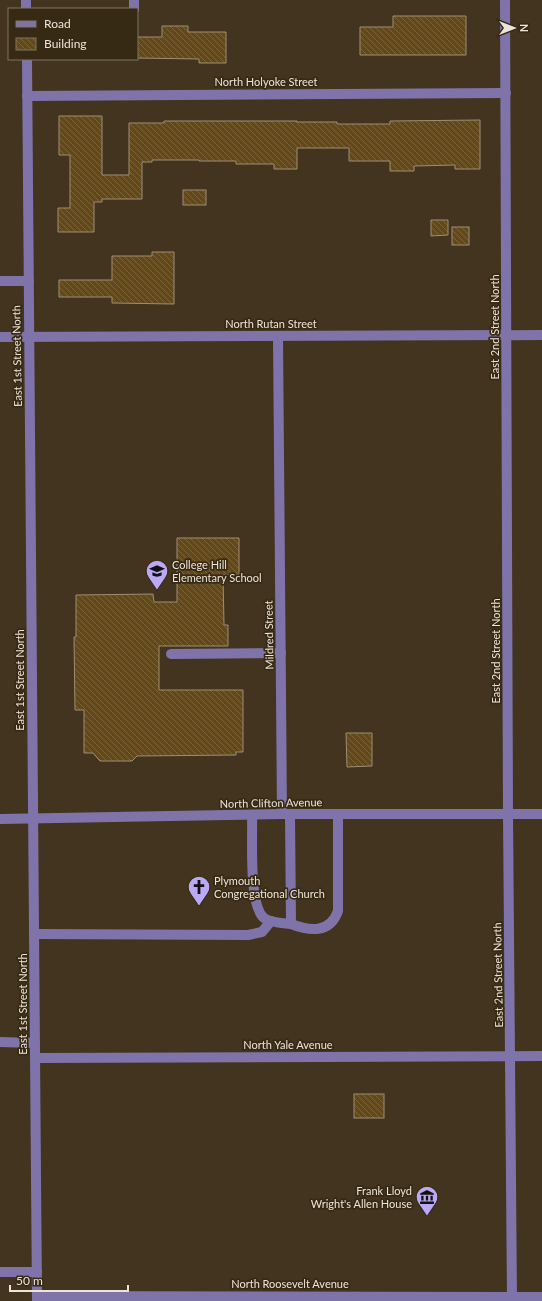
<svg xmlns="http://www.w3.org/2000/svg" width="542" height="1301" viewBox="0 0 542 1301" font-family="Lato,sans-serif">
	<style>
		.building { fill: url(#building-back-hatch); stroke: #9e8e76 }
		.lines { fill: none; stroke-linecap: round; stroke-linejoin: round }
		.minor { stroke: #7f74a9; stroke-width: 10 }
		.labels { text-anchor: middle; stroke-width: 3.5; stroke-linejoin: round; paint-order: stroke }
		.street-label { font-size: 11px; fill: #ece4d7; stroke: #372a15 }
		.poi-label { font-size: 11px; fill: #ece4d7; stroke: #372a15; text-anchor: start }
	</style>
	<defs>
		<pattern id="building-back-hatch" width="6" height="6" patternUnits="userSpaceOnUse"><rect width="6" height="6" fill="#63491a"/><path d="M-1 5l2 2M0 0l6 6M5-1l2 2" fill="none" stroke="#7a633b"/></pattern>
	</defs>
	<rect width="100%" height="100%" fill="#42341f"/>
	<g class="building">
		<polygon points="393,16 466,16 466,55 360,55 360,27 393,27"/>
		<polygon points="162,26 188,26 188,32 226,32 226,63 199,63 199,59 137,58 137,37 162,37"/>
		<polygon points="59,116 102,116 102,175 129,175 129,123 164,123 164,121 297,121 297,122 337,122 337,124 390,124 390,121 480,120 480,169 455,169 455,165 414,166 414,171 390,171 390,161 349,161 349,148 297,148 297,169 274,169 274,164 236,164 236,161 199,161 199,160 152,160 152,162 142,162 142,199 102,199 102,202 94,202 94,232 58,232 58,208 70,208 70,155 59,155"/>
		<rect x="183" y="190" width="23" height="15"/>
		<polygon points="431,220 448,220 448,235 431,236"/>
		<rect x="452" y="227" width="17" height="18"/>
		<polygon points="152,252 174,252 174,304 112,303 112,297 59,297 59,280 112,280 112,256 152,256"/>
		<polygon points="177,538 239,538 239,575 223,575 224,625 228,625 228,646 159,646 159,690 243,690 243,752 236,752 236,755 137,756 132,761 100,761 93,753 84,753 84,710 75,710 74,637 76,637 76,595 153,594 154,602 177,602"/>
		<polygon points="346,733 372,733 372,766 347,767"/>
		<rect x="354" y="1094" width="30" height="24"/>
	</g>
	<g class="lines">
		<g class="minor">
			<polyline points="26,0 26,9"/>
			<polyline points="505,0 508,814 512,1301"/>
			<polyline points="134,9 134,0"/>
			<polyline points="27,59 37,1301"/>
			<polyline points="27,96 506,93"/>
			<polyline points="0,281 29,281"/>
			<polyline points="278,336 282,814"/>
			<polyline points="0,337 542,335"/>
			<polyline points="171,654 281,653"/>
			<path d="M252,815C253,836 248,905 264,918C271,923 282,923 291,924"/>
			<path d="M290,815L291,924C309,931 330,934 338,911V814"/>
			<polyline points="0,819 282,814 542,814"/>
			<polyline points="34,934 248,935 262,932 271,921"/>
			<polyline points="0,1042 35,1043"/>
			<polyline points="35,1058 542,1056"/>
			<polyline points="0,1272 37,1272"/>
			<polyline points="37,1296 542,1297"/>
		</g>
	</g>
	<defs>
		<g id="school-pin" transform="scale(1.15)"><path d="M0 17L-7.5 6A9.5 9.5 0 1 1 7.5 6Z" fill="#baaaf6" stroke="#372a15"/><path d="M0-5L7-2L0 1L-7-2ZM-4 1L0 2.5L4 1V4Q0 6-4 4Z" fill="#111"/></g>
		<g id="church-pin" transform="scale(1.15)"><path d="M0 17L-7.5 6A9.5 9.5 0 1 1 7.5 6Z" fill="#baaaf6" stroke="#372a15"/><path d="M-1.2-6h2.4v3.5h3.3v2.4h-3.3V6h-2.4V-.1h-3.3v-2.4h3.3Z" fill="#111"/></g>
		<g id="museum-pin" transform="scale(1.15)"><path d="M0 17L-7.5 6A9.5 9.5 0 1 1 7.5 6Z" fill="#baaaf6" stroke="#372a15"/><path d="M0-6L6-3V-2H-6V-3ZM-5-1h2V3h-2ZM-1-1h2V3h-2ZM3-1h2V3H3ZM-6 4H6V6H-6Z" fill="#111"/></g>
	</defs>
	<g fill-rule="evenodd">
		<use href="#school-pin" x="157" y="571"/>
		<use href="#church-pin" x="199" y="887"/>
		<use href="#museum-pin" x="427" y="1197"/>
	</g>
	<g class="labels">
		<g class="street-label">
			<text x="266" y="86">North Holyoke Street</text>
			<text x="271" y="328">North Rutan Street</text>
			<text transform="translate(495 327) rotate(-90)" y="4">East 2nd Street North</text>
			<text transform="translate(17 356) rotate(-91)" y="4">East 1st Street North</text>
			<text transform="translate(269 635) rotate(-91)" y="4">Mildred Street</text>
			<text transform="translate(496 651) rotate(-90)" y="4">East 2nd Street North</text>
			<text transform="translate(20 680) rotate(-90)" y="4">East 1st Street North</text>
			<text transform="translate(271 803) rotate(-1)" y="4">North Clifton Avenue</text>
			<text transform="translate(498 975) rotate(-91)" y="4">East 2nd Street North</text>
			<text transform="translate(23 1004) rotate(-90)" y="4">East 1st Street North</text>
			<text x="288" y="1049">North Yale Avenue</text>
			<text x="290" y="1288">North Roosevelt Avenue</text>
		</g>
		<g class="poi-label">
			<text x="172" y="569">College Hill<tspan x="172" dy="13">Elementary School</tspan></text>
			<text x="214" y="885">Plymouth<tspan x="214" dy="13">Congregational Church</tspan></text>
			<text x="412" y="1195" text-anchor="end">Frank Lloyd<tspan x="412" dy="13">Wright's Allen House</tspan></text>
		</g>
	</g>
	<rect x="8" y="8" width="130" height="52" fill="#372a15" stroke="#7f7463"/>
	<rect x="16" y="21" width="20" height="6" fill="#7f74a9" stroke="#7f7463"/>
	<text x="44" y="28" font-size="12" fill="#ece4d7">Road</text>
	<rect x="16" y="38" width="20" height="12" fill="url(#building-back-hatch)" stroke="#7f7463"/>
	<text x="44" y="48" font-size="12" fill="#ece4d7">Building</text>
	<g transform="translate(514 28) rotate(90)" stroke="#372a15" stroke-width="3" paint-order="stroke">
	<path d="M0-3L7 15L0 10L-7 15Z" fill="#ece4d7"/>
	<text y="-6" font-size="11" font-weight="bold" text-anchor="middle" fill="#ece4d7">N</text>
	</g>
	<path d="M10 1285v6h118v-6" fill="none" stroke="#ece4d7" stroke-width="2"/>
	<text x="16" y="1285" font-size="12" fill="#ece4d7" stroke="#372a15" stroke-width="3" paint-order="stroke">50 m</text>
</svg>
